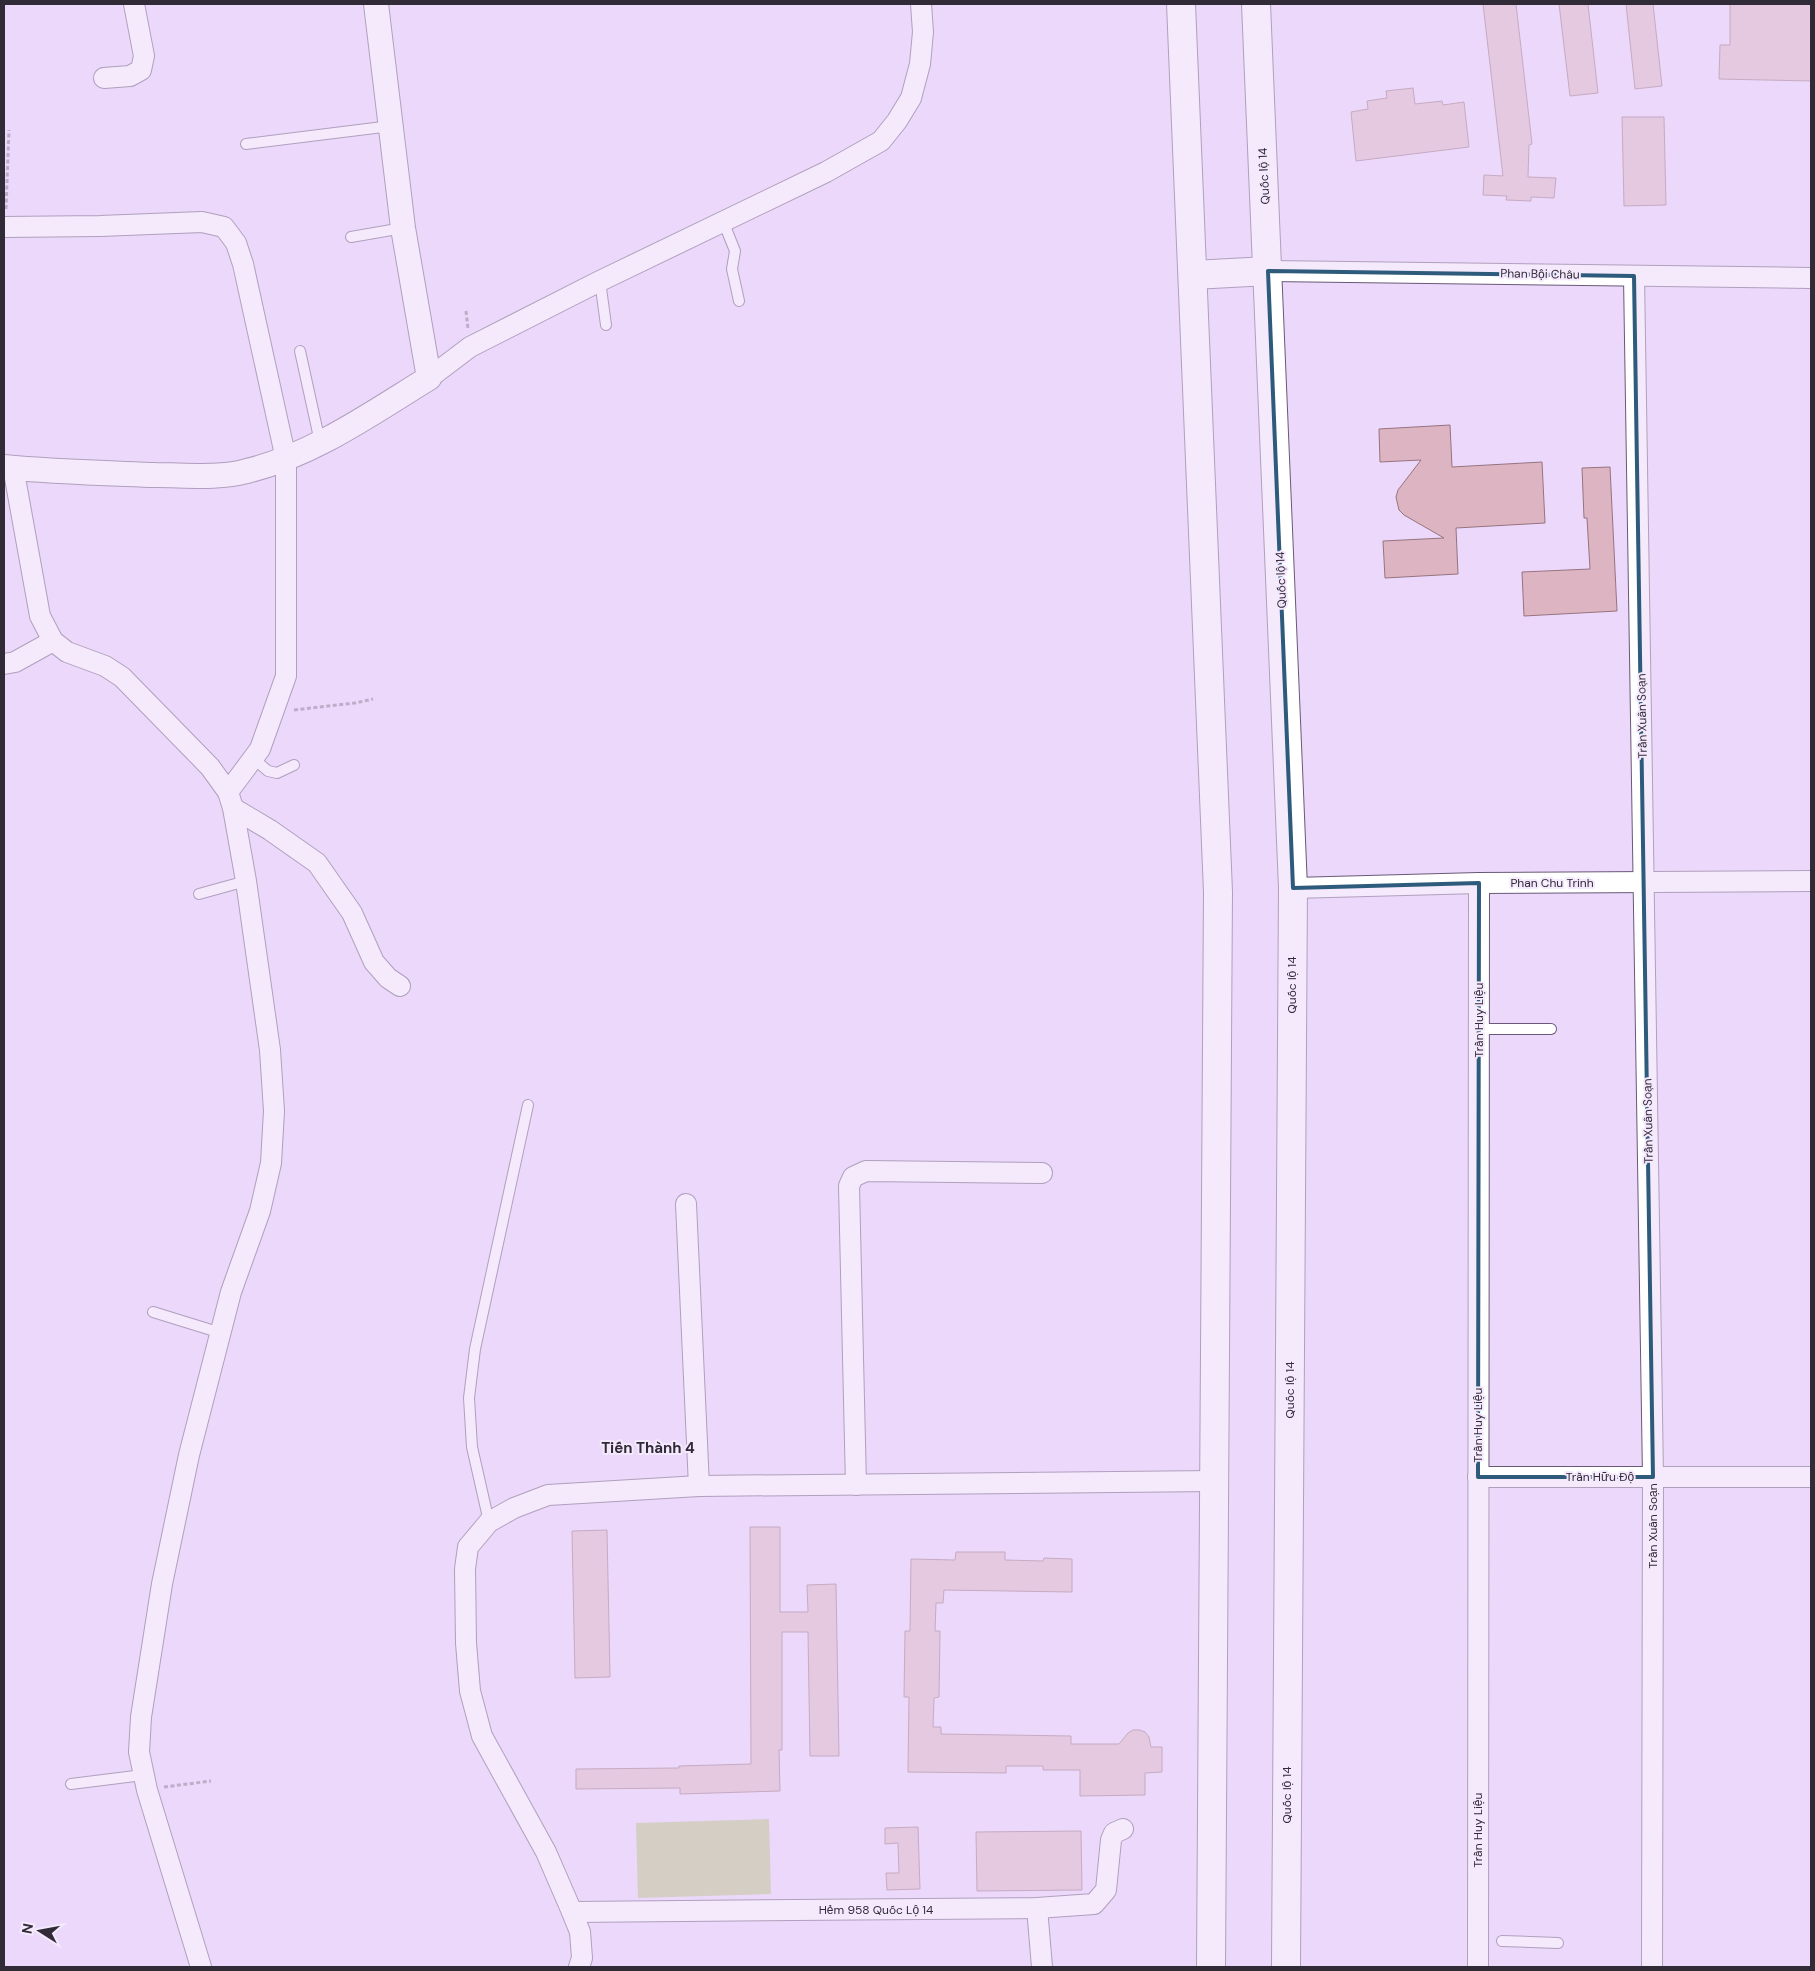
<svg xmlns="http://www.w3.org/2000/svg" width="1815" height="1971" viewBox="0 0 1815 1971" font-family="'DM Sans',sans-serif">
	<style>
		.green { fill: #b9c186 }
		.building { fill: #ddb5c2; stroke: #977380 }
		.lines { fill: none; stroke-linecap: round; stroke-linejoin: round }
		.service-casing { stroke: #6a5976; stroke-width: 12 }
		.minor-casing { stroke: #6a5976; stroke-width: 22 }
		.tertiary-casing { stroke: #6a5976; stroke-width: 26 }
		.trunk-casing { stroke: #6a5976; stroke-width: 30 }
		.path { stroke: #867990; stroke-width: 3; stroke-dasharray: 4 2.5; stroke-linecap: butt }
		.service { stroke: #fff; stroke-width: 10 }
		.minor { stroke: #fff; stroke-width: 20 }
		.tertiary { stroke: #fff; stroke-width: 24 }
		.trunk { stroke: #fff; stroke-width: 28 }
		.marked { fill: none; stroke: #2e5b7b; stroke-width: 4; stroke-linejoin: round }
		.labels { text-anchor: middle; stroke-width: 4; stroke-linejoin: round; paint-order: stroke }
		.street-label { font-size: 12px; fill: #312a37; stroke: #f4e9fd }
		.quarter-label { font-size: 15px; font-weight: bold; fill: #312a37; stroke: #f4e9fd }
	</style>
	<rect width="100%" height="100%" fill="#ebd8fa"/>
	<polygon class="green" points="769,1819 771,1894 638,1898 636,1823"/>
	<g class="building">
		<polygon points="1483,4 1516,4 1532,144 1529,145 1528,177 1556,178 1554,198 1531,197 1531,201 1506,200 1507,196 1483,195 1484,175 1503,176"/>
		<polygon points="1559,4 1588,4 1598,93 1570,96"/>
		<polygon points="1626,4 1653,4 1662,86 1635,89"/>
		<polygon points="1730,4 1811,4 1811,81 1719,79 1720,45 1730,45"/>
		<polygon points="1413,88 1415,104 1442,101 1443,105 1464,102 1469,147 1356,161 1351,112 1368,109 1367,101 1387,98 1386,91"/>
		<polygon points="1622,117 1664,117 1666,205 1624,206"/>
		<polygon points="1450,425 1452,467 1542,462 1545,523 1456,528 1458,574 1385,578 1383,541 1444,538 1404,515 1399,510 1396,497 1398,490 1421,460 1380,462 1379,429"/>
		<polygon points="1610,467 1617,611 1524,616 1522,572 1590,569 1587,518 1584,518 1582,468"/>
		<polygon points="750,1527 780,1527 780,1612 808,1612 807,1585 836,1584 839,1756 810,1756 808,1632 782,1632 782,1750 779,1750 780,1791 680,1794 680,1788 576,1789 576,1769 679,1768 679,1766 751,1764"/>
		<polygon points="607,1530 610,1677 575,1678 572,1531"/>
		<polygon points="956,1552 1005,1552 1005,1560 1043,1561 1044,1558 1072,1559 1072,1592 944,1590 943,1603 936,1603 935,1631 940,1631 939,1697 934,1698 933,1727 941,1727 941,1734 1071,1736 1071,1744 1119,1744 1128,1733 1133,1730 1140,1730 1145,1732 1149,1737 1151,1747 1162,1747 1162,1772 1145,1773 1145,1795 1080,1796 1080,1770 1043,1770 1043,1766 1006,1766 1006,1773 908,1772 909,1697 904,1697 905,1631 910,1631 911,1559 955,1560"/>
		<polygon points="918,1827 920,1889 887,1890 886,1873 899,1873 898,1843 885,1844 885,1828"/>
		<polygon points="1081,1831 1082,1890 977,1891 976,1832"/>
	</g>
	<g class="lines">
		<g class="service-casing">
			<g id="service">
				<polyline points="246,144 391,126"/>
				<polyline points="723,221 735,251 732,269 739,301"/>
				<polyline points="351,237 403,228"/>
				<polyline points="600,281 606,325"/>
				<polyline points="300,351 320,442"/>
				<polyline points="253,758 268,771 277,773 294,765"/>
				<polyline points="199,894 246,881"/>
				<polyline points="1479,1029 1551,1029"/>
				<polyline points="153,1312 221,1333"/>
				<polyline points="489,1522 472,1447 469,1398 475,1349 528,1105"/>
				<polyline points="71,1784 143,1775"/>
				<polyline points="1502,1941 1558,1943"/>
			</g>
		</g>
		<g class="minor-casing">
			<g id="minor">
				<polyline points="104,78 130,76 141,70 144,56 134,4"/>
				<polyline points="4,227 100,226 202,222 224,227 236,243 243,264 286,459 286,676 260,749 228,792"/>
				<polyline points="1268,271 1811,278"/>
				<polyline points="1634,276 1653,1477 1652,1967"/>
				<polyline points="429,378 470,347 600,281 826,172 881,141 897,121 911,98 920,64 923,32 921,4"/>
				<polyline points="13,467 40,616 53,641 67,652 105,666 122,677 210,767 228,792 233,808 246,881 270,1050 274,1111 271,1163 260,1211 231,1292 189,1455 162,1584 141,1717 139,1752 147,1790 201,1967"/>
				<polyline points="4,664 15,662 53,641"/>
				<polyline points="233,808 270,830 317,863 352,913 374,962 388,978 400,986"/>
				<polyline points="1293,888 1479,883 1811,881"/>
				<polyline points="686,1204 699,1486"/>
				<polyline points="1478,1477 1811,1477"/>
				<polyline points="856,1485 849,1186 853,1177 866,1171 1042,1173"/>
				<polyline points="1037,1908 1042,1967"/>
				<polyline points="572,1912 1037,1908 1094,1904 1106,1890 1111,1840 1114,1833 1123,1829"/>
				<polyline points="579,1967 582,1958 580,1932 572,1912 546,1852 482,1736 470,1691 466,1643 465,1569 468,1547 489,1522 514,1508 548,1495 699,1486 1214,1481"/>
				<polyline points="1478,1967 1479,883"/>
			</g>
		</g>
		<g class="tertiary-casing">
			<path id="tertiary" d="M4,467C54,472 105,473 156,475C185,475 218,479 247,471C313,455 372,413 429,378L403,228L376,4"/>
		</g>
		<g class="trunk-casing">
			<g id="trunk">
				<polyline points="1181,4 1218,892 1211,1967"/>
				<polyline points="1256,4 1293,888 1286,1967"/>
				<polyline points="1193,275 1268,271"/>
			</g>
		</g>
		<g class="path">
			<polyline points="6,209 9,130"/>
			<polyline points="466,311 468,329"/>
			<polyline points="294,710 355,703 373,699"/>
			<polyline points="164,1787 211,1781"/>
		</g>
		<use href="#service" class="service"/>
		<use href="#minor" class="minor"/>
		<use href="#tertiary" class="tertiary"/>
		<use href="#trunk" class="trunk"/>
	</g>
	<path d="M0 0H1815V1971H0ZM1268,271L1634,276L1653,1477H1478L1479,883L1293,888Z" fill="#ebd8fa" fill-opacity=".55" fill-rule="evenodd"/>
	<path class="marked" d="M1268,271L1634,276L1653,1477H1478L1479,883L1293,888Z"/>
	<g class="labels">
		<g class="street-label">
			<text transform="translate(1264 176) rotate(-93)" y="4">Quốc lộ 14</text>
			<text transform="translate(1540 274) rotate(1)" y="4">Phan Bội Châu</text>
			<text transform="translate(1281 580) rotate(-92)" y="4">Quốc lộ 14</text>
			<text transform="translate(1642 716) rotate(-91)" y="4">Trần Xuân Soạn</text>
			<text x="1552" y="887">Phan Chu Trinh</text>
			<text transform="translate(1292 985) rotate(-90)" y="4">Quốc lộ 14</text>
			<text transform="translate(1479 1020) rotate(-90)" y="4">Trần Huy Liệu</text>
			<text transform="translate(1648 1121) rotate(-91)" y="4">Trần Xuân Soạn</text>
			<text transform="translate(1290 1390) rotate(-90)" y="4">Quốc lộ 14</text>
			<text transform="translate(1478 1425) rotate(-90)" y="4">Trần Huy Liệu</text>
			<text x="1600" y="1481">Trần Hữu Độ</text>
			<text transform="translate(1653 1526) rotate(-90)" y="4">Trần Xuân Soạn</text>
			<text transform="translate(1287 1795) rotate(-90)" y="4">Quốc lộ 14</text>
			<text transform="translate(1478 1830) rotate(-90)" y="4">Trần Huy Liệu</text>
			<text x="876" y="1914">Hẻm 958 Quốc Lộ 14</text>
		</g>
		<g class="quarter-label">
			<text x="648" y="1453">Tiến Thành 4</text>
		</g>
	</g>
	<rect width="1815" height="1971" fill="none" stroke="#312a37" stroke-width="10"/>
	<g transform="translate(40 1931) rotate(281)" stroke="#f4e9fd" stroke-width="4" paint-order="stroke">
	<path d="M0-4L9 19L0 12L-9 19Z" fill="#312a37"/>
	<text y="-8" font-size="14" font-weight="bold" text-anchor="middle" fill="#312a37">N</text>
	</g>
</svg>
